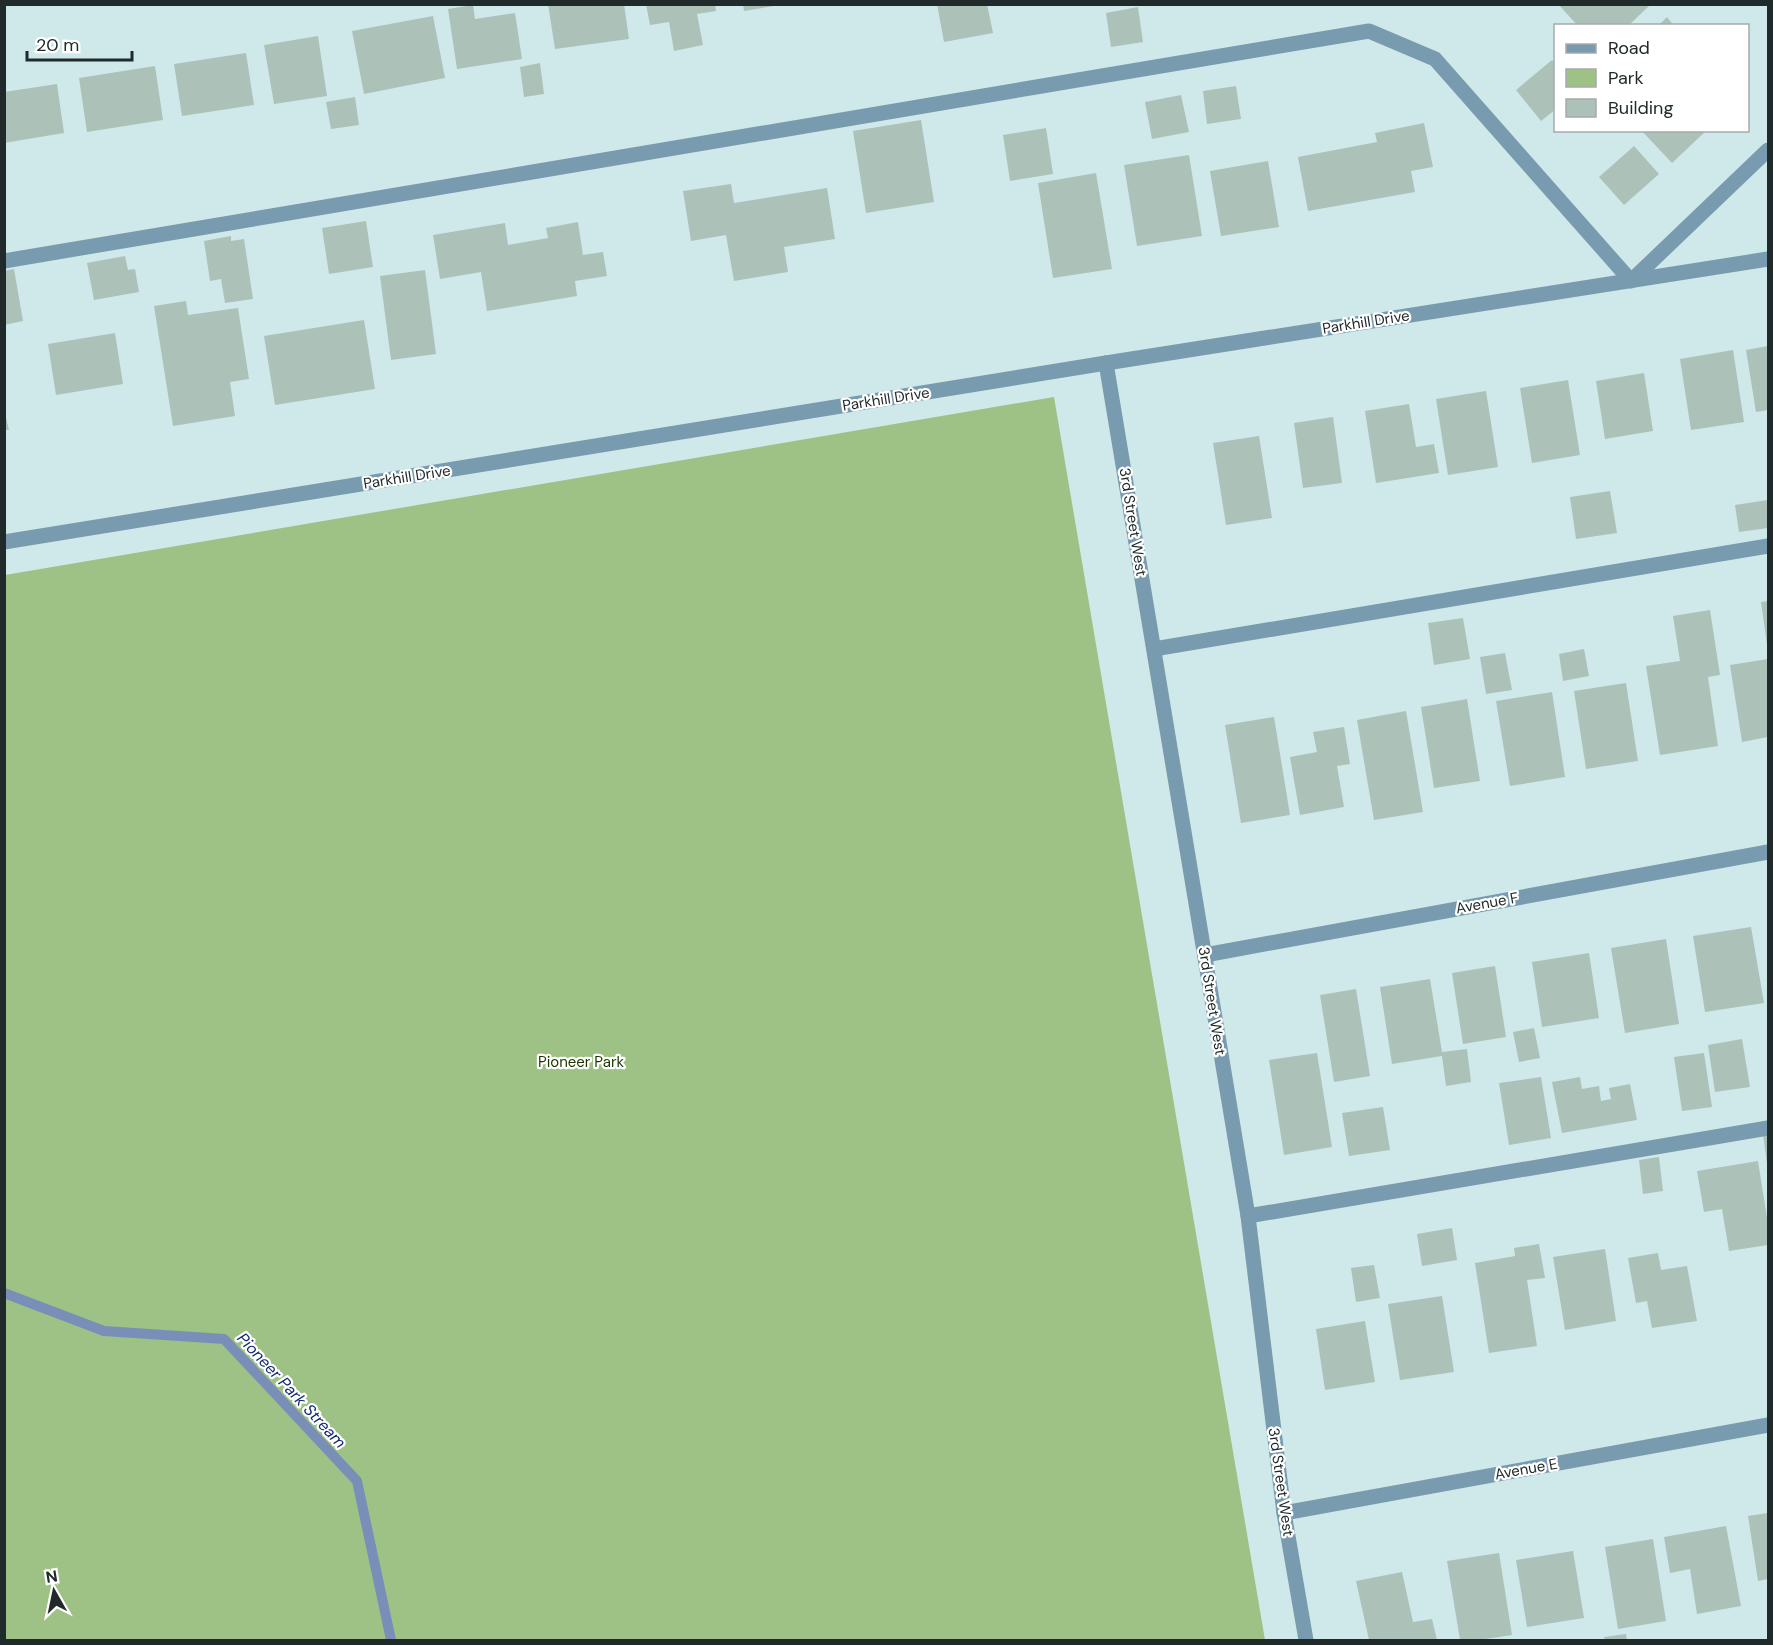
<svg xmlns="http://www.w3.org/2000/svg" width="1773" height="1645" viewBox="0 0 1773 1645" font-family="'DM Sans',sans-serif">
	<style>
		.green { fill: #9ec286 }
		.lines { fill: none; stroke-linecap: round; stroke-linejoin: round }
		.stream { stroke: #7a8fb7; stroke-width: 10 }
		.building { fill: #acc2b8 }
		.minor { stroke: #799baf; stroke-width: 15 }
		.labels { text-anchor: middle; stroke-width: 4.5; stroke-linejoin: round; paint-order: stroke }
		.street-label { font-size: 15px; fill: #202a2a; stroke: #fff }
		.park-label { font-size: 15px; fill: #1b3502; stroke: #fff }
		.water-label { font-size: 16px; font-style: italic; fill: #102875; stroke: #fff }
	</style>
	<rect width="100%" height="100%" fill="#cfe9ea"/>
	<polygon class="green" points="1054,397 1265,1640 5,1640 5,575"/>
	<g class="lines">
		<polyline class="stream" points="4,1293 104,1331 224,1339 357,1481 391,1640"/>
	</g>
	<g class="building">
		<polygon points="548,4 624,4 629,39 555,49"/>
		<polygon points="646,4 715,4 716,11 697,14 703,45 674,51 669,22 650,25"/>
		<polygon points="743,4 774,4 774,6 744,11"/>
		<polygon points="937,4 987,4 993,33 944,42"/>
		<polygon points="1558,4 1651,4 1628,26 1578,26"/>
		<polygon points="473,5 475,19 515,13 522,59 457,69 448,9"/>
		<polygon points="1138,7 1143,42 1111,47 1106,13"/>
		<polygon points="433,16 445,78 364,94 352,31"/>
		<polygon points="1667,17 1674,26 1658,26"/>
		<polygon points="318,36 327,96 274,104 264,45"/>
		<polygon points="246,53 254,105 182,116 174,64"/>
		<polygon points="1552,60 1556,64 1556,109 1541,121 1516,90"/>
		<polygon points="540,63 544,94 524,97 520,67"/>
		<polygon points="155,66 163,120 87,132 79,78"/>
		<polygon points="57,84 64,133 4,143 4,92"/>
		<polygon points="1236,86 1241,119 1207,124 1203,91"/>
		<polygon points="1181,95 1189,132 1152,139 1145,102"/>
		<polygon points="355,97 359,125 331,129 326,102"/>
		<polygon points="921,120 934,202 866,213 853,131"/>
		<polygon points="1424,123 1433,167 1411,171 1415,192 1308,211 1298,157 1377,142 1375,133"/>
		<polygon points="1046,128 1053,174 1010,181 1003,135"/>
		<polygon points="1641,130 1707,130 1672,163"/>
		<polygon points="1634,146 1659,174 1624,205 1599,177"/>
		<polygon points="1189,155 1202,236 1137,246 1124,165"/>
		<polygon points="1268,161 1279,227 1221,236 1210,171"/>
		<polygon points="1096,173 1112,269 1053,278 1038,183"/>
		<polygon points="731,184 734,203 827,188 835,239 784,247 788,272 734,281 726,235 691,241 683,191"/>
		<polygon points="366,221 373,267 329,274 322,228"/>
		<polygon points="578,222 583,255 603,252 607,276 575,281 577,296 487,311 481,272 440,279 433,235 505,223 508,245 548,238 546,228"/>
		<polygon points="231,236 231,241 244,239 253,299 225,303 221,279 210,281 204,241"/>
		<polygon points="125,256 128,270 135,269 139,292 94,300 87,263"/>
		<polygon points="14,269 23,321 4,325 4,271"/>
		<polygon points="425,270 436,354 391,360 380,276"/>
		<polygon points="186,301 188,315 238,308 249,379 230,382 235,416 173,426 154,306"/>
		<polygon points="364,320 375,389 275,405 264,336"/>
		<polygon points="115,333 123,384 56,395 48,344"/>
		<polygon points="1768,346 1768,410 1756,412 1746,350"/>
		<polygon points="1733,350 1744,422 1691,430 1680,359"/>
		<polygon points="1644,373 1653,431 1605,439 1596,381"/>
		<polygon points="1568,380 1580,455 1532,463 1520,388"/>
		<polygon points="1486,391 1498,467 1448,475 1436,399"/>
		<polygon points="1409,404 1416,447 1434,444 1439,473 1376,483 1365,411"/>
		<polygon points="4,409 9,430 4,430"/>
		<polygon points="1333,417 1342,483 1303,488 1294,423"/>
		<polygon points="1259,436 1272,518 1226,525 1213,443"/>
		<polygon points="1610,491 1617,533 1576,539 1570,497"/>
		<polygon points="1768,500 1768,528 1739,532 1735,505"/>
		<polygon points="1768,601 1768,645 1767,645 1761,602"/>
		<polygon points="1710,610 1720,675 1708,677 1718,746 1660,755 1646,666 1680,661 1673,616"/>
		<polygon points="1463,618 1470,659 1434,665 1428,623"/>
		<polygon points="1584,649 1589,676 1563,681 1559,654"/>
		<polygon points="1505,653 1512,690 1486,694 1480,657"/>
		<polygon points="1768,659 1768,737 1742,742 1730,665"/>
		<polygon points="1626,683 1638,761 1586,769 1574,691"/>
		<polygon points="1552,692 1565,777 1510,786 1496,701"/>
		<polygon points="1467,699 1480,781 1434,788 1421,707"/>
		<polygon points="1406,711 1423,812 1374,820 1357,720"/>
		<polygon points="1274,717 1290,815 1241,823 1225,725"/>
		<polygon points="1344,727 1350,764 1337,766 1344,807 1300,815 1290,757 1317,752 1313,732"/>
		<polygon points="1751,927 1764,1003 1705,1012 1693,936"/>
		<polygon points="1666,939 1679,1024 1625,1033 1611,948"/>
		<polygon points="1589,953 1599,1018 1542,1027 1532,962"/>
		<polygon points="1495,966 1506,1037 1463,1044 1452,973"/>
		<polygon points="1430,979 1442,1052 1467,1049 1471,1082 1446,1086 1442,1056 1392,1064 1380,987"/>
		<polygon points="1356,989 1370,1076 1334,1082 1320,995"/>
		<polygon points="1534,1028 1540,1058 1519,1062 1513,1032"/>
		<polygon points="1742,1039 1750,1087 1715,1092 1708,1045"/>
		<polygon points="1317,1053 1332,1147 1284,1155 1269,1060"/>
		<polygon points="1704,1053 1712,1107 1682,1111 1674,1057"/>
		<polygon points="1541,1077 1551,1138 1509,1145 1499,1083"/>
		<polygon points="1580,1077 1582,1089 1599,1086 1601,1101 1611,1099 1609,1088 1630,1084 1637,1120 1562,1133 1552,1082"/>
		<polygon points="1383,1107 1390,1150 1349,1156 1342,1113"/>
		<polygon points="1768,1133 1768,1164 1767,1164 1763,1134"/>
		<polygon points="1659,1157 1663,1191 1643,1194 1639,1160"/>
		<polygon points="1758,1161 1768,1224 1768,1245 1729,1251 1722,1209 1704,1212 1697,1171"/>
		<polygon points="1452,1228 1457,1260 1422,1266 1417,1234"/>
		<polygon points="1539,1244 1545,1278 1527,1280 1537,1346 1489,1353 1475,1263 1515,1256 1514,1248"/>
		<polygon points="1605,1249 1616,1321 1565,1330 1553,1257"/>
		<polygon points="1658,1253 1661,1270 1687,1266 1697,1321 1652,1328 1647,1301 1636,1303 1628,1258"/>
		<polygon points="1374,1265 1380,1298 1356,1302 1351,1268"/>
		<polygon points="1442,1296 1454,1372 1400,1380 1388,1304"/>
		<polygon points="1365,1321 1375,1382 1325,1390 1316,1329"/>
		<polygon points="1768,1513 1768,1579 1758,1581 1748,1516"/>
		<polygon points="1726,1526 1741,1606 1697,1614 1690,1569 1670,1573 1664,1537"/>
		<polygon points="1653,1539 1666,1621 1618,1629 1605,1547"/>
		<polygon points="1573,1551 1584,1618 1527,1627 1516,1560"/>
		<polygon points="1499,1553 1512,1635 1479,1640 1460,1640 1447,1561"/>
		<polygon points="1402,1572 1413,1622 1432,1619 1437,1640 1369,1640 1356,1581"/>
		<polygon points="1626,1634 1627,1640 1605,1640 1604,1637"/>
	</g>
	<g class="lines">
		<g class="minor">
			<polyline points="4,261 1369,31 1435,59 1631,281 1768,150"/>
			<polyline points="1106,363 1248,1216 1284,1513 1306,1640"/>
			<polyline points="4,542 1106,363 1768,259"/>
			<polyline points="1154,649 1768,546"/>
			<polyline points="1205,955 1768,852"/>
			<polyline points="1248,1216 1768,1128"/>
			<polyline points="1284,1513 1768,1425"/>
		</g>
	</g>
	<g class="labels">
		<g class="street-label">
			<text transform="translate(1366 322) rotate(-9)" y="5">Parkhill Drive</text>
			<text transform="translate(886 399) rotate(-9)" y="5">Parkhill Drive</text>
			<text transform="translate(407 477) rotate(-9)" y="5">Parkhill Drive</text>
			<text transform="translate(1133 522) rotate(81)" y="5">3rd Street West</text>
			<text transform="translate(1487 903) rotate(-10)" y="5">Avenue F</text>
			<text transform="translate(1212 1001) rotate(81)" y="5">3rd Street West</text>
			<text transform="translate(1526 1469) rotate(-10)" y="5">Avenue E</text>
			<text transform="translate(1281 1482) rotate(82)" y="5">3rd Street West</text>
		</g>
		<g class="park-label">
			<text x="581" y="1067">Pioneer Park</text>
		</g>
		<g class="water-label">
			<text transform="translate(292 1390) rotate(47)" y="6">Pioneer Park Stream</text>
		</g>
	</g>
	<rect width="1773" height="1645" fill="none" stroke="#202a2a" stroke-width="12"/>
	<rect x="1554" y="24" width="195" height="108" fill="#ffffff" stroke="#a6aaaa" stroke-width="1.5"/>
	<rect x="1566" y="44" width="30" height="9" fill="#799baf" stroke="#a6aaaa" stroke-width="1.5"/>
	<text x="1608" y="54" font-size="18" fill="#202a2a">Road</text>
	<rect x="1566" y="69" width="30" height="18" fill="#9ec286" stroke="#a6aaaa" stroke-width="1.5"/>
	<text x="1608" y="84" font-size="18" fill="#202a2a">Park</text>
	<rect x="1566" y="99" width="30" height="18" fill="#acc2b8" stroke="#a6aaaa" stroke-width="1.5"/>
	<text x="1608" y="114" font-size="18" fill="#202a2a">Building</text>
	<g transform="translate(54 1591) rotate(351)" stroke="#ffffff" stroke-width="4.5" paint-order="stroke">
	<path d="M0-4.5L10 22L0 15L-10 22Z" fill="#202a2a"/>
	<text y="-9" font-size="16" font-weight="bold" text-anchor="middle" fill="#202a2a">N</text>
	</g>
	<path d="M27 51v9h105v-9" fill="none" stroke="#202a2a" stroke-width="3"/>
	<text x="36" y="51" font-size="18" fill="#202a2a" stroke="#ffffff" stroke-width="4.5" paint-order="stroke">20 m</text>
</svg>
